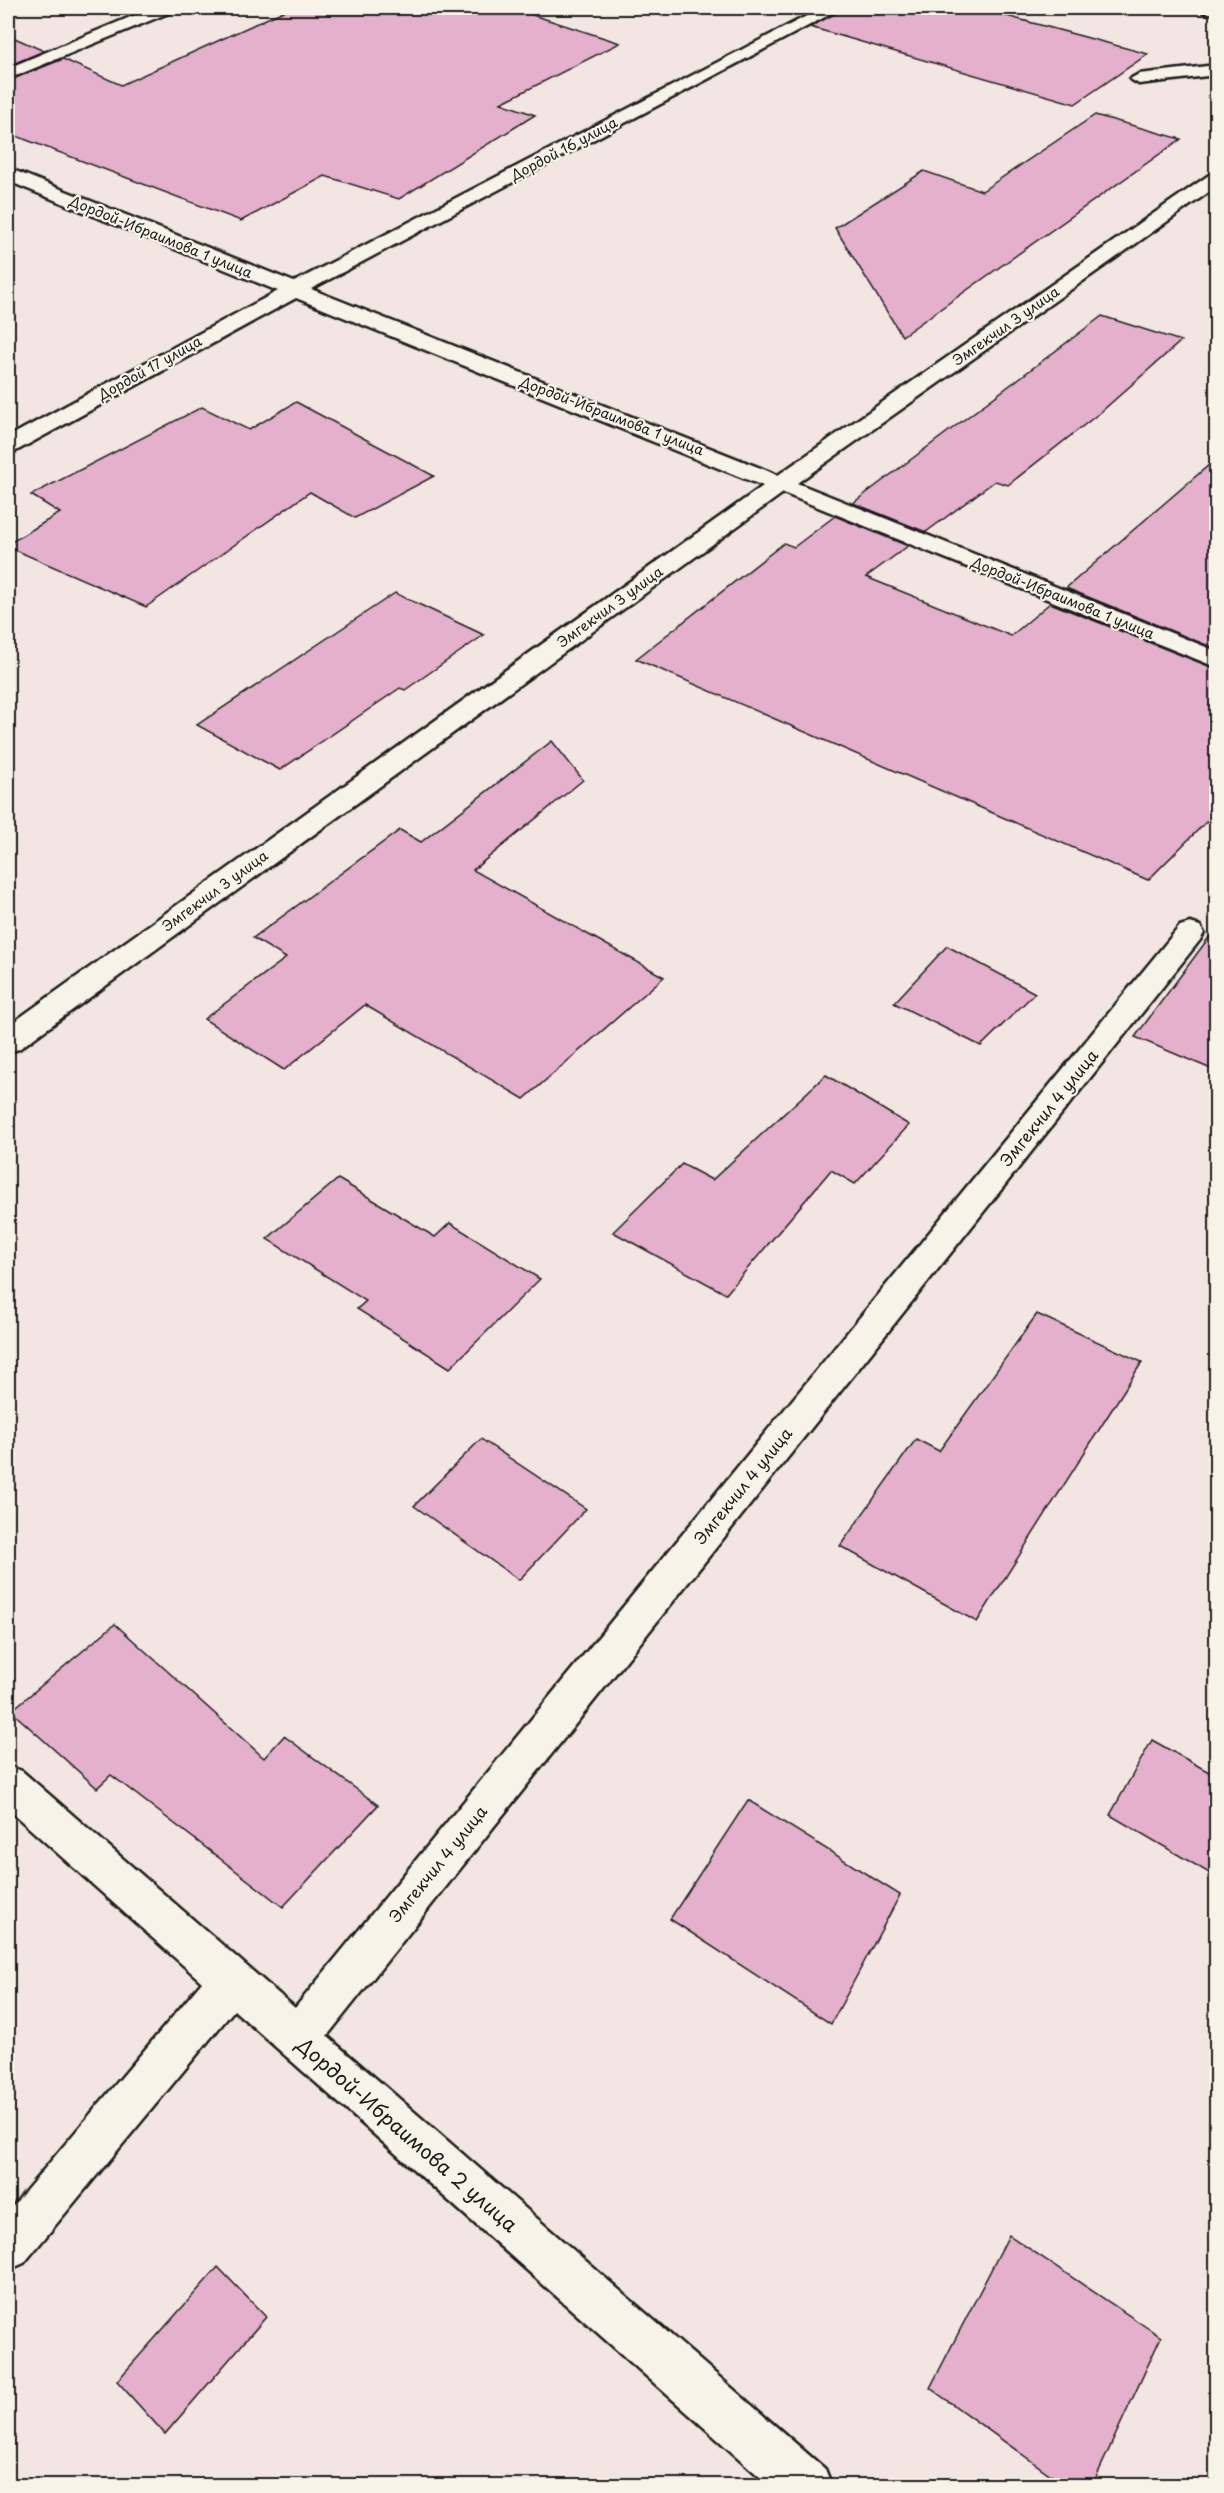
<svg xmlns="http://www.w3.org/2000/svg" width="1224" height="2493" viewBox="0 0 1224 2493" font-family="'Playpen Sans',sans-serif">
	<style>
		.building { fill: #e4b0cb; stroke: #1c1c1c; stroke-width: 1.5 }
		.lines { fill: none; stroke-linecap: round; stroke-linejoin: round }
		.service-casing { stroke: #1c1c1c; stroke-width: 5 }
		.minor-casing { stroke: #1c1c1c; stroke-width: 5 }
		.secondary-casing { stroke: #1c1c1c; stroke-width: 5 }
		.service { fill: #f7f3e8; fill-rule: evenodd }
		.minor { fill: #f7f3e8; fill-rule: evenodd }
		.secondary { fill: #f7f3e8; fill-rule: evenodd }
		.labels { text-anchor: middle; stroke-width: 4.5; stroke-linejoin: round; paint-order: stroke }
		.far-street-label { font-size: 14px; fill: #1c1c1c; stroke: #f7f3e8 }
		.street-label { font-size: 16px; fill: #1c1c1c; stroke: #f7f3e8 }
		.near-street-label { font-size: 20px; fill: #1c1c1c; stroke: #f7f3e8 }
	</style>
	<rect width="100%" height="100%" fill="#f3e6e2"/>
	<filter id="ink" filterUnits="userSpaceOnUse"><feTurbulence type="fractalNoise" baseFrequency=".0167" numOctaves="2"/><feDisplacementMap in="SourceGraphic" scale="12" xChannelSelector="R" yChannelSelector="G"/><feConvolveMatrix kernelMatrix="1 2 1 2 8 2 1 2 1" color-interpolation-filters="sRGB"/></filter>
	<g filter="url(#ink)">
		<g class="building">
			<polygon points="290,8 511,8 620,43 501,103 535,115 399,199 325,176 241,221 8,133 8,81 63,59 121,85"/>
			<polygon points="844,8 948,8 967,13 977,8 1148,54 1075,104 810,27"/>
			<polygon points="8,35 44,51 8,66"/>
			<polygon points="1095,115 1181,139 902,336 835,228 924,171 982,191"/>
			<polygon points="1102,316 1181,341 1102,411 1008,485 995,481 926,532 853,503"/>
			<polygon points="296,402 434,476 355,518 310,492 146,607 8,547 8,544 60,513 31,495 202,407 249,430"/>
			<polygon points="1216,459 1216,649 1066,588 1167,501"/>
			<polygon points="835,516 908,546 866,577 1011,636 1050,603 1216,669 1216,812 1148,880 636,659 784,543 794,547"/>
			<polygon points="395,593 484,635 405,690 400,688 280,770 197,725"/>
			<polygon points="552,741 583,780 473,870 664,977 524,1099 365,1005 284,1070 204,1019 286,958 253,938 400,830 421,842"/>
			<polygon points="1216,928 1216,1071 1135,1037"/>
			<polygon points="947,946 1035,993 981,1046 894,1003"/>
			<polygon points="826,1075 909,1125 855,1184 831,1170 726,1294 613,1232 682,1164 712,1180"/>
			<polygon points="338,1179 435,1237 450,1223 540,1279 450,1368 357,1309 366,1301 267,1239"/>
			<polygon points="1037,1314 1142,1362 977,1622 840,1546 916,1439 939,1451"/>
			<polygon points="481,1439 586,1509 519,1580 414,1506"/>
			<polygon points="115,1624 264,1758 284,1736 378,1805 283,1907 111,1775 97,1788 11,1711"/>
			<polygon points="1152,1740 1216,1776 1216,1877 1110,1815"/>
			<polygon points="748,1800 900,1895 831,2024 670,1919"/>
			<polygon points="1009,2235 1161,2337 1092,2486 1066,2486 930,2388"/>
			<polygon points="218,2267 266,2317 165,2434 117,2381"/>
		</g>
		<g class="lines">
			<g class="service-casing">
				<polygon id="service" points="1216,65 1216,75 1139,84 1130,79 1139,74"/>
			</g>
			<g class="minor-casing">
				<g id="minor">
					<polygon points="152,8 173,8 171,12 8,79 8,68"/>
					<polygon points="822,8 842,8 311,289 778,475 1209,175 1216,173 1216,187 797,483 1216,651 1216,667 783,493 19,1049 8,1052 8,1026 763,486 296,298 16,451 8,453 8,437 278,291 8,181 8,168 294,282"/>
					<polygon points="1190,923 1200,926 1204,933 1200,940 327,2036 825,2469 832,2486 770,2486 234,2010 24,2263 8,2270 8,2212 202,1982 8,1809 8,1766 22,1771 295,2008 1180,926"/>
				</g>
			</g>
			<g class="secondary-casing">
				<polygon id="secondary" points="1201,8 1216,8 1216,14 1203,12"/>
			</g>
			<use href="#service" class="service"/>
			<use href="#minor" class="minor"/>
			<use href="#secondary" class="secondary"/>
		</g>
	</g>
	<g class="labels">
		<g class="far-street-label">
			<text transform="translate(564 149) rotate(-28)" y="5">Дордой 16 улица</text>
			<text transform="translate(161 237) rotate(22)" y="5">Дордой-Ибраимова 1 улица</text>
			<text transform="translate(1006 326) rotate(-35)" y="5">Эмгекчил 3 улица</text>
			<text transform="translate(150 368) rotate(-29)" y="5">Дордой 17 улица</text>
			<text transform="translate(612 416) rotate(21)" y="5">Дордой-Ибраимова 1 улица</text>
			<text transform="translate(1063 598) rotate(22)" y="5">Дордой-Ибраимова 1 улица</text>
			<text transform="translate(610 607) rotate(-36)" y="5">Эмгекчил 3 улица</text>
			<text transform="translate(215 891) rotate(-36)" y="5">Эмгекчил 3 улица</text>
		</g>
		<g class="street-label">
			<text transform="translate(1049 1108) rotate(-51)" y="6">Эмгекчил 4 улица</text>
			<text transform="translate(743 1486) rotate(-51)" y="6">Эмгекчил 4 улица</text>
			<text transform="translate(438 1864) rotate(-51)" y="6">Эмгекчил 4 улица</text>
		</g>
		<g class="near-street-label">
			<text transform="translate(407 2135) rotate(41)" y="7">Дордой-Ибраимова 2 улица</text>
		</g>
	</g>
	<rect width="1224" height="2493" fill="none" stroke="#f7f3e8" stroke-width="30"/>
	<rect x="15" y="15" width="1194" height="2463" fill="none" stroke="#1c1c1c" stroke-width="2" filter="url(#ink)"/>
</svg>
